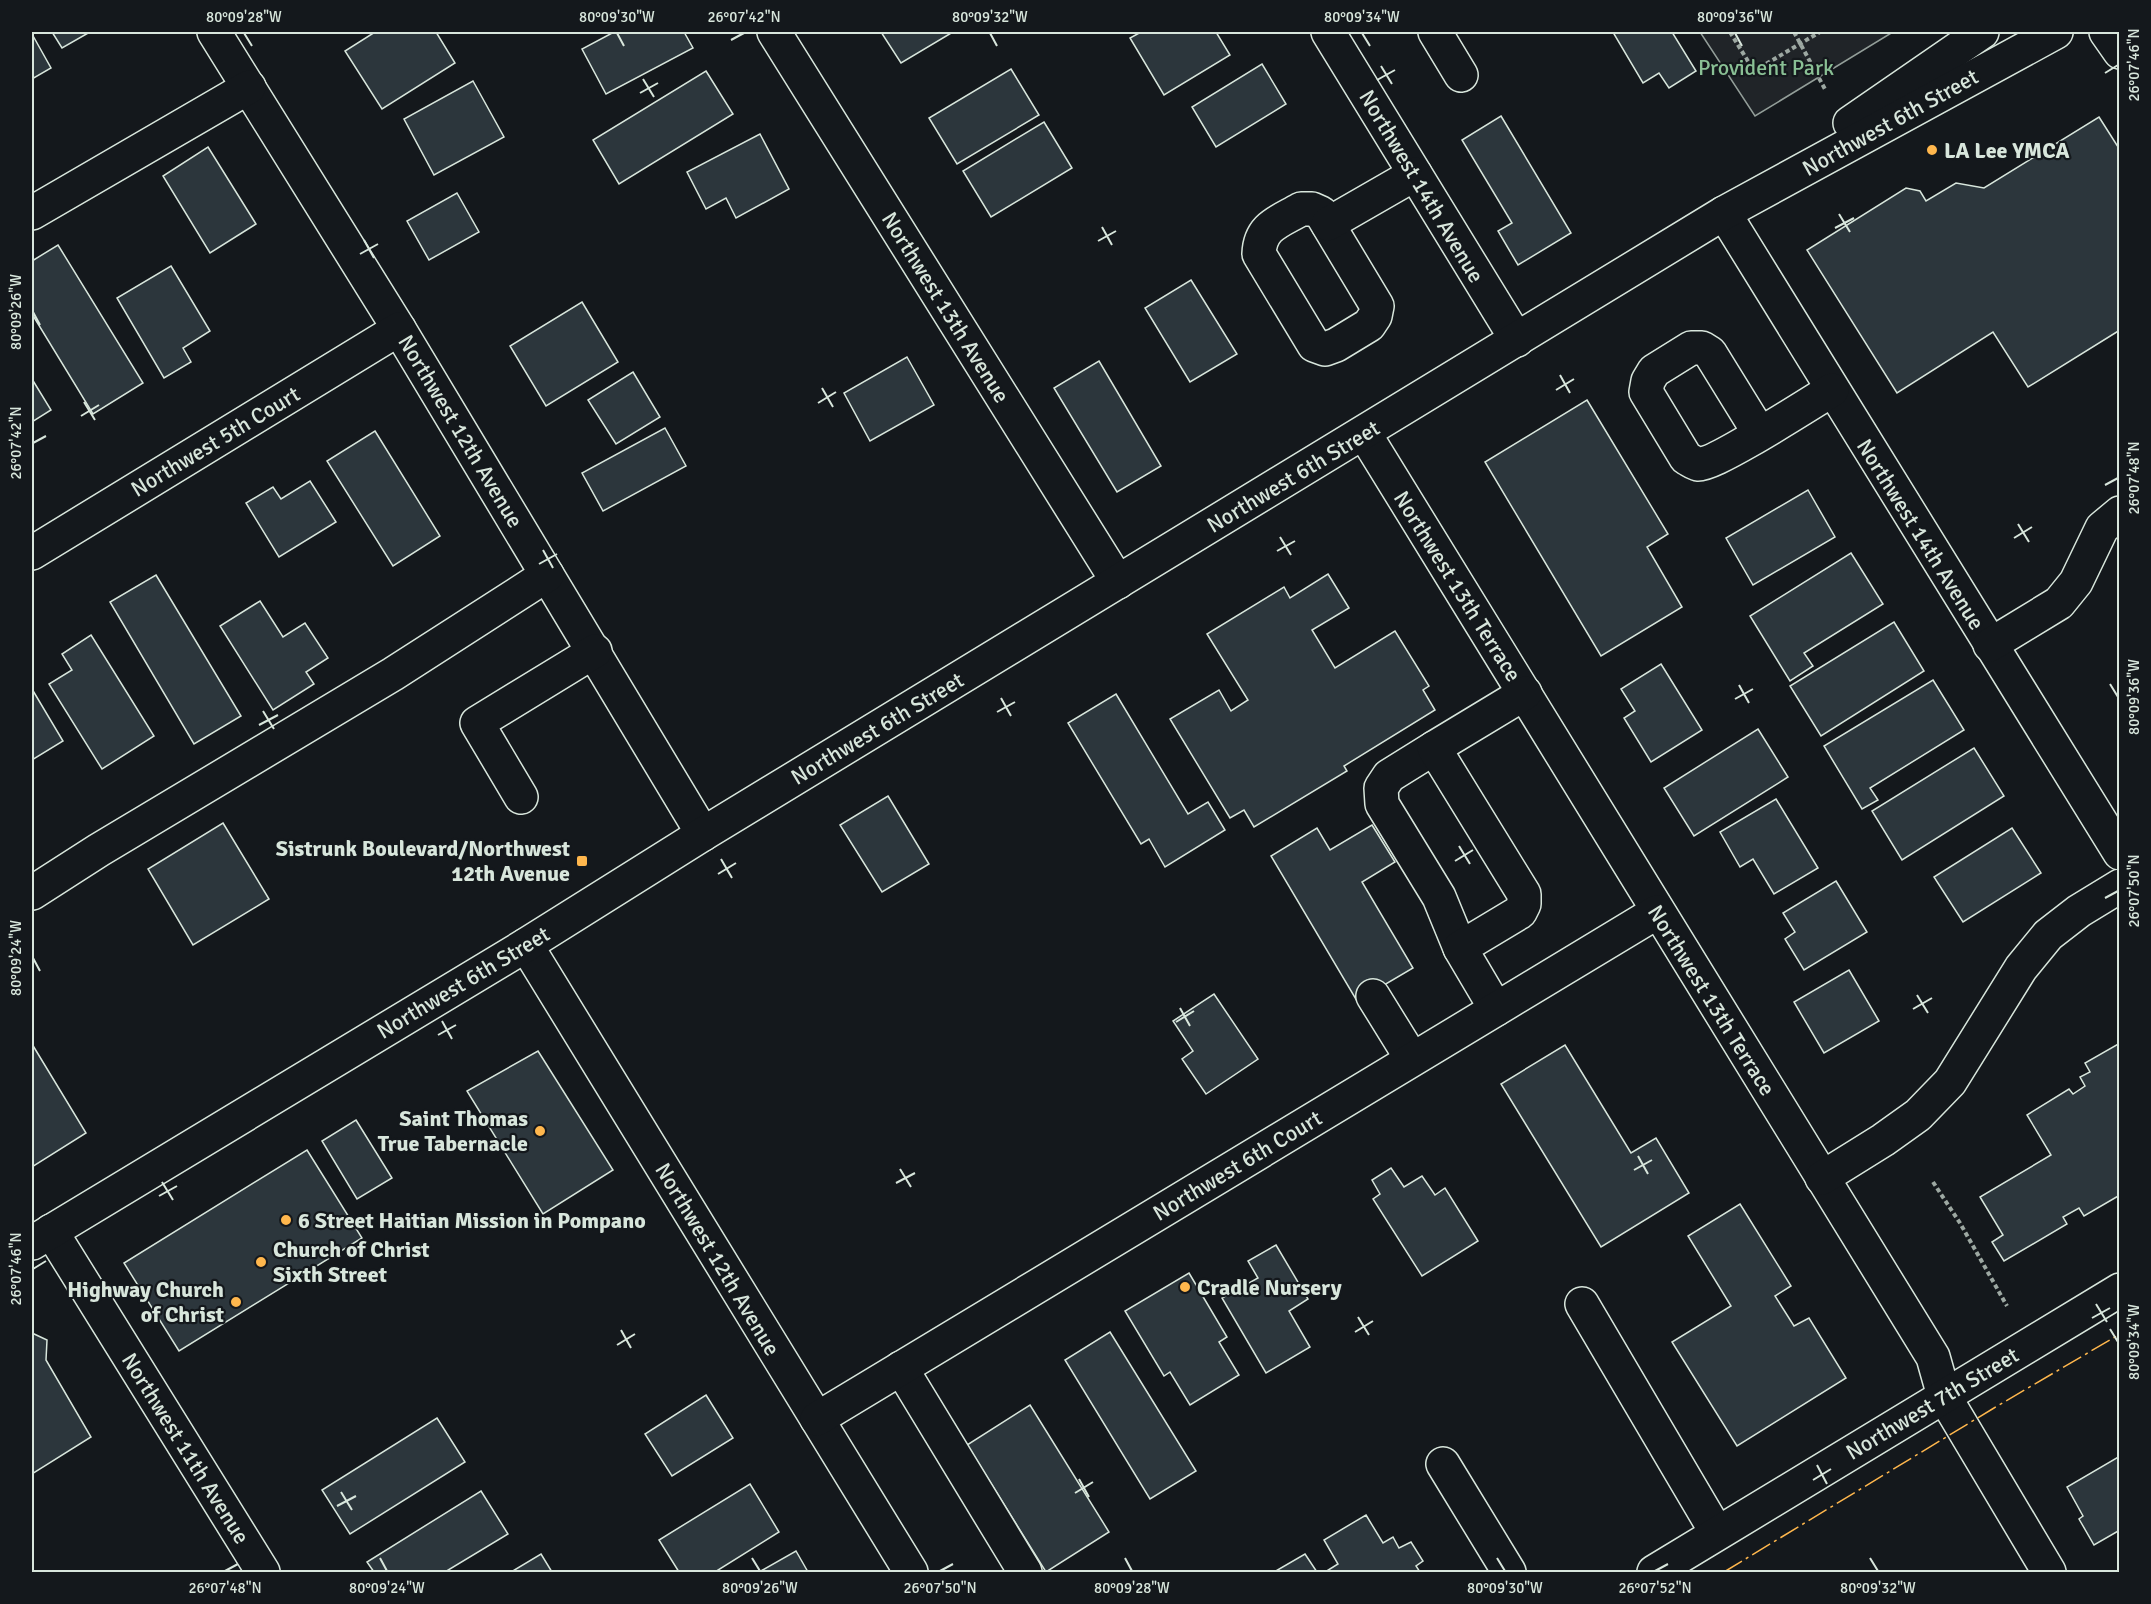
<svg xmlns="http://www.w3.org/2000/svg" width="2151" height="1604" viewBox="0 0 2151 1604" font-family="Signika,sans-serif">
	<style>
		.green { fill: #202428; stroke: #939e99; stroke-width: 1.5 }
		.building { fill: #2c363c; stroke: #d8e6dc; stroke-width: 1.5 }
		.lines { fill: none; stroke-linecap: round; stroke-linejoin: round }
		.minor-casing { stroke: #d8e6dc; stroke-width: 36 }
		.path { stroke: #9da8a2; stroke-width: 4; stroke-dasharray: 4.5 3; stroke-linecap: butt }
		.minor { stroke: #14181c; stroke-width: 33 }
		.power { stroke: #ffb74d; stroke-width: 1.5; stroke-dasharray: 21 4.5 3 4.5; stroke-linecap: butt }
		.ticks { fill: none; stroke: #d8e6dc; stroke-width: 2 }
		.poi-dot { fill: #ffb74d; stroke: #14181c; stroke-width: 2 }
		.labels { text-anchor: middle; stroke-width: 4.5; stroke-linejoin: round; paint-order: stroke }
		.park-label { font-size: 22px; fill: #8ac095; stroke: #14181c }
		.street-label { font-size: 22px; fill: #d8e6dc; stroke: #14181c }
		.poi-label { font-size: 22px; font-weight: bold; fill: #d8e6dc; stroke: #14181c; text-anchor: start }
		.neatline { fill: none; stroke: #d8e6dc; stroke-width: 2 }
		.ticks-label { font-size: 15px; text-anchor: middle; fill: #d8e6dc }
	</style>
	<rect width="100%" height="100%" fill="#14181c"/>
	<polygon class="green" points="1700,32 1893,32 1755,116"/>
	<g class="building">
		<polygon points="52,32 90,32 62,48"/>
		<polygon points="375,32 436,32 455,63 382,109 345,51"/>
		<polygon points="614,32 684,32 693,48 606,94 582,49"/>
		<polygon points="881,32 953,32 901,63"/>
		<polygon points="1141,32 1216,32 1230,55 1164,95 1130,38"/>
		<polygon points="1617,32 1672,32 1696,71 1669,88 1659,73 1643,83 1614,34"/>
		<polygon points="32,34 51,68 32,79"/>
		<polygon points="1262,64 1286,104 1216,147 1192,107"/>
		<polygon points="1011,69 1039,115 957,164 929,118"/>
		<polygon points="706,71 733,114 619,184 593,140"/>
		<polygon points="473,81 504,137 434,175 404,119"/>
		<polygon points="1501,116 1571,233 1518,265 1498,231 1512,223 1462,140"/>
		<polygon points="2099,117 2120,150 2120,330 2028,387 1993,332 1897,393 1807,250 1906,188 1920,191 1926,201 1956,183 1984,188"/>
		<polygon points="1044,122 1072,168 991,217 963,171"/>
		<polygon points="760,134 789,189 736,218 726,198 706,209 687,172"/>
		<polygon points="208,147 256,224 210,253 163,176"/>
		<polygon points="457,193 479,232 429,260 407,221"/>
		<polygon points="58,245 143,383 93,414 32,314 32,261"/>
		<polygon points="171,266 210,331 183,348 191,362 164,378 117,298"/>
		<polygon points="1191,280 1237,354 1190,382 1145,308"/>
		<polygon points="582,302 618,362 546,406 510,346"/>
		<polygon points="907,357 934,405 870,441 844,393"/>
		<polygon points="1099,361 1161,466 1117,492 1054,388"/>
		<polygon points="633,372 660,417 616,444 588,400"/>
		<polygon points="32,379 51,410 32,422"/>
		<polygon points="1587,400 1668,534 1647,547 1682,607 1601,656 1485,462"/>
		<polygon points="665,428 686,466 603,511 582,473"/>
		<polygon points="375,431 440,536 393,566 327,461"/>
		<polygon points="310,481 336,522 279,557 246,503 273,487 281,499"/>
		<polygon points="1808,490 1835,537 1753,585 1726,538"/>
		<polygon points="1851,553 1883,604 1804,653 1813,666 1790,681 1750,616"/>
		<polygon points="1328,574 1349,608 1312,630 1335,668 1395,631 1429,686 1423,690 1435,710 1344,766 1347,771 1254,827 1244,810 1230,818 1170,719 1219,690 1231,711 1248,700 1207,634 1284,587 1290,598"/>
		<polygon points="156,575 241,716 194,744 110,602"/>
		<polygon points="260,601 283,637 305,623 328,658 306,672 314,684 273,710 220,626"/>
		<polygon points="1894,622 1924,671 1821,736 1790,686"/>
		<polygon points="91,635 154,736 102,769 49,684 72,670 62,654"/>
		<polygon points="1661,664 1702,730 1651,762 1624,718 1635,711 1621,689"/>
		<polygon points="1933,680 1964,730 1870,788 1878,800 1862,809 1824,746"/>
		<polygon points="32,689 63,741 32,760"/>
		<polygon points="1116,694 1188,814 1208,802 1225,830 1165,867 1149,839 1141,844 1068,723"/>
		<polygon points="1758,729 1788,777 1694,836 1664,788"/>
		<polygon points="1974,748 2004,796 1902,860 1872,811"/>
		<polygon points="888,796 929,864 882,892 840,825"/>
		<polygon points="1776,799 1818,868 1774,894 1753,859 1740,867 1720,832"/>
		<polygon points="223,823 269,899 193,945 148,869"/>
		<polygon points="1372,825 1395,862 1362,882 1413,968 1357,1001 1271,856 1317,828 1330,850"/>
		<polygon points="2012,828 2041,873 1963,922 1934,877"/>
		<polygon points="1836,881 1867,932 1804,970 1785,939 1795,932 1783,913"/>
		<polygon points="1849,970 1879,1021 1824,1053 1794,1002"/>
		<polygon points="1214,994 1258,1059 1206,1094 1182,1059 1193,1051 1173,1021"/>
		<polygon points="2120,1043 2120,1195 2084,1216 2079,1208 2063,1217 2067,1224 2004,1261 1992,1242 2003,1235 1980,1197 2051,1155 2027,1115 2069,1089 2073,1094 2085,1086 2080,1077 2090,1072 2085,1063"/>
		<polygon points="32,1044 86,1133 32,1167"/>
		<polygon points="1565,1045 1631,1153 1656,1138 1689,1193 1601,1247 1501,1084"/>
		<polygon points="538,1051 613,1170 543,1214 467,1091"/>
		<polygon points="356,1120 392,1178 357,1199 322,1141"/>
		<polygon points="307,1150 362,1238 179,1351 124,1263"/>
		<polygon points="1391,1168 1404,1187 1422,1176 1435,1195 1445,1188 1478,1241 1422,1276 1373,1199 1380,1194 1372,1180"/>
		<polygon points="1740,1204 1791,1286 1775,1296 1794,1326 1809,1318 1846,1378 1737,1446 1672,1342 1731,1306 1688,1236"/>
		<polygon points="1276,1245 1308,1299 1289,1311 1310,1347 1266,1373 1222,1298 1258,1278 1248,1261"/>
		<polygon points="1189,1273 1227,1337 1219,1342 1239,1375 1190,1405 1170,1372 1164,1376 1125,1311"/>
		<polygon points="1110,1332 1196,1471 1150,1499 1065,1360"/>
		<polygon points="32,1333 47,1340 46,1360 91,1437 32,1474"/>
		<polygon points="706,1395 733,1438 672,1476 645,1434"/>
		<polygon points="1030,1405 1109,1532 1046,1572 967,1445"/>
		<polygon points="437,1418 465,1462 350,1534 322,1490"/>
		<polygon points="2120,1456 2120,1530 2094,1545 2079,1519 2083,1516 2067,1487"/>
		<polygon points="750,1484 779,1532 715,1572 679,1572 659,1540"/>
		<polygon points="481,1491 508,1534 445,1572 374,1572 367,1562"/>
		<polygon points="1366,1515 1383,1543 1393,1537 1399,1548 1411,1542 1423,1561 1416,1566 1420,1572 1325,1572 1338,1564 1324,1540"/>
		<polygon points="796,1551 808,1572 759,1572"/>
		<polygon points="541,1554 552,1572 511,1572"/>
		<polygon points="1305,1554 1317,1572 1274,1572"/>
	</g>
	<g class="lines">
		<g class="minor-casing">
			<g id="minor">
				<polyline points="214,32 399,329 703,834"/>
				<polyline points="774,32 1118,582"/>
				<polyline points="1328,32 1517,340"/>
				<polyline points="1435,32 1461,75"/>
				<polyline points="2106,32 2120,52"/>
				<polyline points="1850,123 1982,32"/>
				<path d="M1301,209H1312L1321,213L1377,306L1375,316L1369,325L1336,345L1325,349L1314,345L1259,254C1260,226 1279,222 1301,209Z"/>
				<polyline points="32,213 249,87"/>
				<polyline points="1724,213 2120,853"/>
				<polyline points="1328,224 1415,174"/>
				<polyline points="1364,433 1933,1357 1944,1396 2049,1572"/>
				<path d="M1760,434L1710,353L1702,348H1691L1654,371L1648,381L1646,392L1686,458C1690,460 1694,463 1698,464C1715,465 1812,402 1832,390"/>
				<polyline points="32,553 399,329"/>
				<polyline points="1990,645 2059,603 2076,582 2102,528 2120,513"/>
				<polyline points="1434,748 1389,776 1381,788 1382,804 1439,897 1460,948"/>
				<polyline points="521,797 477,723 595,651"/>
				<polyline points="32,893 99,850 393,674 547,575"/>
				<polyline points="526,945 911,1572"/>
				<polyline points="1373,996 1412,1059"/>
				<polyline points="1496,1009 1460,948 1520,912 1524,904 1524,894 1434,748 1525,693"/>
				<polyline points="1822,1178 1883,1140 1918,1115 1950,1082 2021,968 2048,935 2079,911 2120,886"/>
				<polyline points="51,1231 263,1572"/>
				<polyline points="32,1243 526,945 703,834 1724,213 2056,32"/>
				<polyline points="1582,1304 1717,1533"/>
				<polyline points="901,1368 1025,1572"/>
				<polyline points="817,1419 1657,912"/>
				<polyline points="1443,1464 1509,1572"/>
				<polyline points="1654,1572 2120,1290"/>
			</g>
		</g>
		<g class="path">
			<polyline points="1730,32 1754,71 1820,32"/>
			<polyline points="1794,32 1826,91"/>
			<polyline points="1933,1182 1960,1223 2007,1306"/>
		</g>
		<use href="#minor" class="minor"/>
		<polyline class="power" points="1724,1572 1994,1408 2120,1334"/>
	</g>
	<path class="ticks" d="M244,33L252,46M617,33L624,46M990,33L997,46M1362,33L1370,46M1735,33L1742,46M731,40L744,33M1381,66L1392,84M2105,73L2118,65M643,79L654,97M1377,80L1395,70M640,93L658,83M1839,214L1850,232M1102,227L1112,245M1835,228L1854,218M364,240L374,258M1098,241L1116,231M360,254L378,244M33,312L40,325M1560,375L1570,393M822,388L833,407M1556,390L1574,379M84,402L95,420M818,403L836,392M81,416L99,405M33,443L46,436M2105,485L2118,478M2018,524L2029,542M1280,537L1291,555M2014,538L2032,527M543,550L553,568M1277,551L1295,541M539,564L557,554M2110,684L2118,697M1739,685L1749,703M1001,698L1011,716M1735,699L1753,689M263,711L274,729M997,712L1015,702M259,725L278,715M1459,846L1470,864M721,859L732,878M1455,861L1473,850M718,874L736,863M2105,898L2118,891M33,958L40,971M1917,995L1928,1013M1180,1008L1190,1026M1913,1009L1932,998M442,1021L452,1039M1176,1022L1194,1011M438,1035L456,1025M1638,1156L1648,1174M900,1169L911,1187M1634,1170L1652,1160M162,1182L173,1200M896,1183L915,1173M159,1196L177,1186M33,1269L46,1261M2096,1304L2107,1322M1358,1317L1369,1335M2092,1318L2110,1308M2110,1329L2118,1342M621,1330L631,1348M1355,1332L1373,1321M617,1345L635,1334M1817,1465L1827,1484M1079,1479L1089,1497M1813,1480L1831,1469M341,1492L352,1510M1075,1493L1093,1482M337,1506L356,1496M380,1558L387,1571M752,1558L760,1571M1125,1558L1132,1571M1497,1558L1505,1571M1870,1558L1878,1571M225,1571L238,1564M940,1571L953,1564M1655,1571L1668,1564"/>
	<g class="poi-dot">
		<circle cx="1932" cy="150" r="6"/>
		<rect x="576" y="855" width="12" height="12" rx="3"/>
		<circle cx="540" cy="1131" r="6"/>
		<circle cx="286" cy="1220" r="6"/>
		<circle cx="261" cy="1262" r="6"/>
		<circle cx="1185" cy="1287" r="6"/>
		<circle cx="236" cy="1302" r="6"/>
	</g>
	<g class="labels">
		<g class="park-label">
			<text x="1766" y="75">Provident Park</text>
		</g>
		<g class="street-label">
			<text transform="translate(1890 122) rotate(-29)" y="8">Northwest 6th Street</text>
			<text transform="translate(1422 186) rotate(59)" y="8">Northwest 14th Avenue</text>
			<text transform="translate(946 307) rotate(58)" y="8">Northwest 13th Avenue</text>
			<text transform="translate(461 431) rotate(59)" y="8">Northwest 12th Avenue</text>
			<text transform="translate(215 441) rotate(-31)" y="8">Northwest 5th Court</text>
			<text transform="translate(1293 476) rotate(-31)" y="8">Northwest 6th Street</text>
			<text transform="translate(1921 534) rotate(58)" y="8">Northwest 14th Avenue</text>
			<text transform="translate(1458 586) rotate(58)" y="8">Northwest 13th Terrace</text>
			<text transform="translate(877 728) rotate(-31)" y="8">Northwest 6th Street</text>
			<text transform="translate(463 982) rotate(-31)" y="8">Northwest 6th Street</text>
			<text transform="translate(1712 1000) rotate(58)" y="8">Northwest 13th Terrace</text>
			<text transform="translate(1237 1165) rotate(-31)" y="8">Northwest 6th Court</text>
			<text transform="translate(718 1259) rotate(59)" y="8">Northwest 12th Avenue</text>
			<text transform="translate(1932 1403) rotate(-31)" y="8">Northwest 7th Street</text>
			<text transform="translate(186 1448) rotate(58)" y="8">Northwest 11th Avenue</text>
		</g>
		<g class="poi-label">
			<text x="1944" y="158">LA Lee YMCA</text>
			<text x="570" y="856" text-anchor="end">Sistrunk Boulevard/Northwest<tspan x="570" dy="25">12th Avenue</tspan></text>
			<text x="528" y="1126" text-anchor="end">Saint Thomas<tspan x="528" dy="25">True Tabernacle</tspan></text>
			<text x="298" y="1228">6 Street Haitian Mission in Pompano</text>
			<text x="273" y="1257">Church of Christ<tspan x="273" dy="25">Sixth Street</tspan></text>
			<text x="1197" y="1295">Cradle Nursery</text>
			<text x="224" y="1297" text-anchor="end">Highway Church<tspan x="224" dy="25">of Christ</tspan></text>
		</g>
	</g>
	<rect width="2151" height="1604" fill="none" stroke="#14181c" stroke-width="66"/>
	<rect x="33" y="33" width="2085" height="1538" class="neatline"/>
	<g class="ticks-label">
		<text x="244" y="22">80°09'28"W</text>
		<text x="617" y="22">80°09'30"W</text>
		<text x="744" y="22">26°07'42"N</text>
		<text x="990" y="22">80°09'32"W</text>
		<text x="1362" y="22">80°09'34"W</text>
		<text x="1735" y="22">80°09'36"W</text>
		<text transform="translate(2134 65) rotate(-90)" y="5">26°07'46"N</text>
		<text transform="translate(16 312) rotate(-90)" y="5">80°09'26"W</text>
		<text transform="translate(16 443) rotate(-90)" y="5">26°07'42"N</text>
		<text transform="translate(2134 478) rotate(-90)" y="5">26°07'48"N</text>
		<text transform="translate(2134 697) rotate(-90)" y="5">80°09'36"W</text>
		<text transform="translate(2134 891) rotate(-90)" y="5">26°07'50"N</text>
		<text transform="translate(16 958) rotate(-90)" y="5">80°09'24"W</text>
		<text transform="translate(16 1269) rotate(-90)" y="5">26°07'46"N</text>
		<text transform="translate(2134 1342) rotate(-90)" y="5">80°09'34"W</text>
		<text x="225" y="1593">26°07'48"N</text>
		<text x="387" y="1593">80°09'24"W</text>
		<text x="760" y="1593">80°09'26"W</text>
		<text x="940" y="1593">26°07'50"N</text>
		<text x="1132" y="1593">80°09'28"W</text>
		<text x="1505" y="1593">80°09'30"W</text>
		<text x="1655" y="1593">26°07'52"N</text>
		<text x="1878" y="1593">80°09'32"W</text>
	</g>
</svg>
